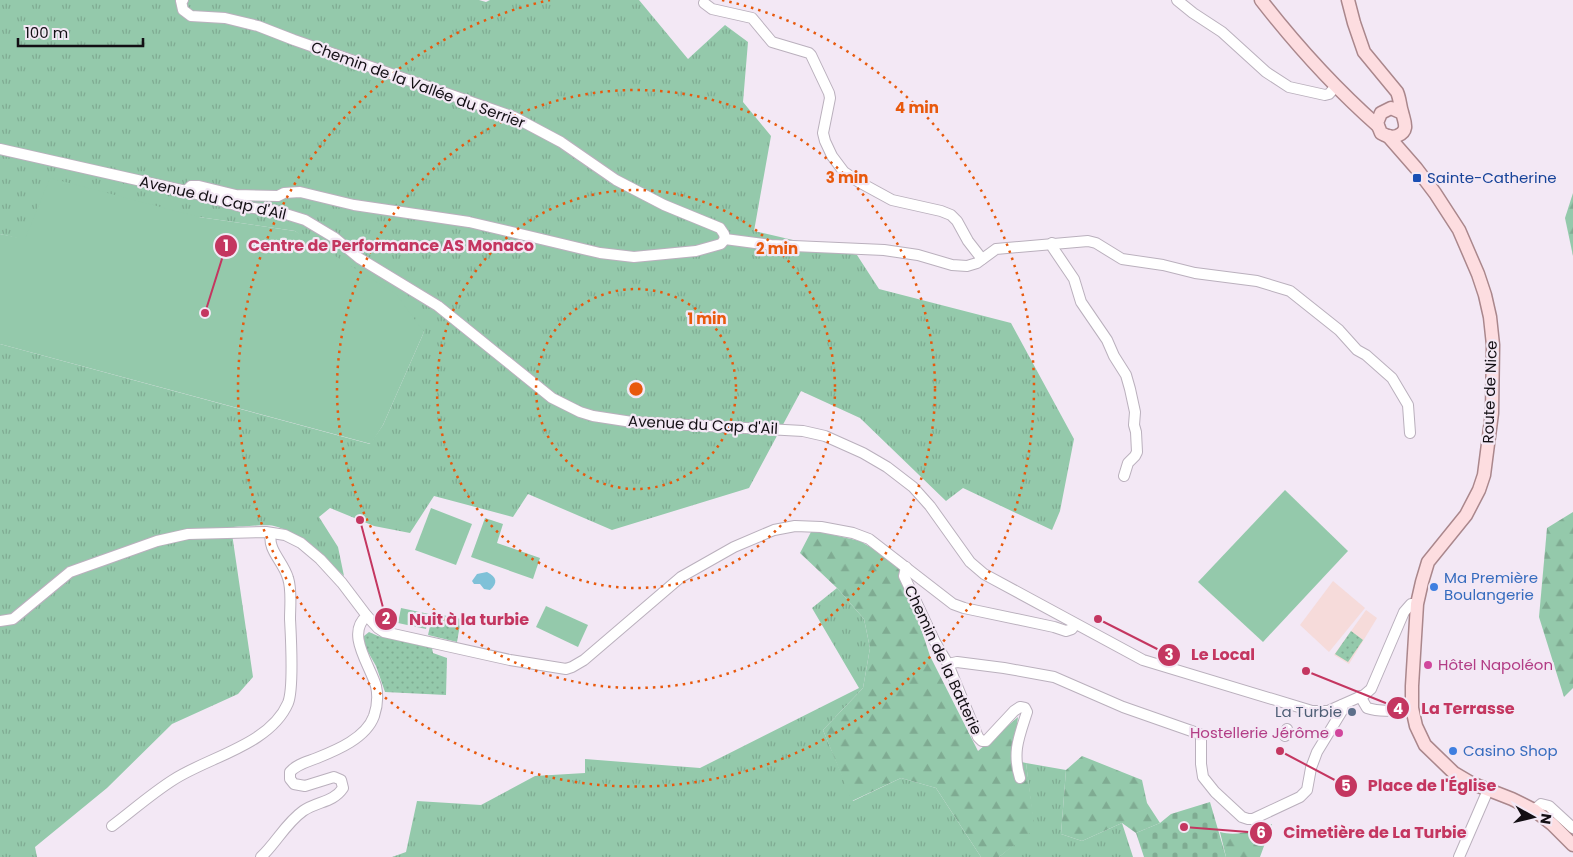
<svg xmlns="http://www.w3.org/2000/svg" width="1573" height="857" viewBox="0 0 1573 857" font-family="Poppins,sans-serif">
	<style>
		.education { fill: #f6dbda }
		.grass { fill: url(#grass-tufts) }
		.forest { fill: url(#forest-firs) }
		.cemetery { fill: url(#cemetery-stones) }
		.park { fill: url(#park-dots) }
		.pitch { fill: #94c9ab }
		.water { fill: #7fc1d8 }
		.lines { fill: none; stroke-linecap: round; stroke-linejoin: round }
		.minor-casing { stroke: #bab0bd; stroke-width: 12 }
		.major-casing { stroke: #aa878c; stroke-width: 15 }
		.minor { stroke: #fff; stroke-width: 10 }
		.major { stroke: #fddde0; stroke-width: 12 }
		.ring { fill: none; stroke: #e8590c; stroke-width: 2.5; stroke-dasharray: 2.5 5 }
		.transit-dot { fill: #1a4fb4; stroke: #f3e8f5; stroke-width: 2 }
		.shop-dot { fill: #3f7fe0; stroke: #f3e8f5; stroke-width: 2 }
		.hotel-dot { fill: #d1479c; stroke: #f3e8f5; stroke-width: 2 }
		.service-dot { fill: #5c6f8a; stroke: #f3e8f5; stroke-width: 2 }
		.labels { text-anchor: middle; stroke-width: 4.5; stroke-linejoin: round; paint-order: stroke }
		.street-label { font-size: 15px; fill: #130f14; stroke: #f3e8f5 }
		.transit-label { font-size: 15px; fill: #164399; stroke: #f3e8f5; text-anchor: start }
		.shop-label { font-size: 15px; fill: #366cbe; stroke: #f3e8f5; text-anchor: start }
		.hotel-label { font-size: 15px; fill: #b23c85; stroke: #f3e8f5; text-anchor: start }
		.service-label { font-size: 15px; fill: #4e5e75; stroke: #f3e8f5; text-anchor: end }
		.centre { fill: #e8590c; stroke: #f3e8f5; stroke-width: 2.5 }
		.ring-label { font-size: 15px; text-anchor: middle; font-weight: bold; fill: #e8590c; stroke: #f3e8f5; stroke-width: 4.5; stroke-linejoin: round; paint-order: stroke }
		.leader { fill: none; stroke: #c43660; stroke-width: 2 }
		.callout-dot { fill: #c43660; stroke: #f3e8f5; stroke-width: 2 }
		.mark-label { font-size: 15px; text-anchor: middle; font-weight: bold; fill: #fff }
		.callout-label { font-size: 16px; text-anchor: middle; font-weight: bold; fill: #c43660; stroke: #f3e8f5; stroke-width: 4.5; stroke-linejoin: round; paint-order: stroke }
	</style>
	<defs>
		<pattern id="grass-tufts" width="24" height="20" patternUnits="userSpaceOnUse" patternTransform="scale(1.25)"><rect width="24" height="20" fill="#94c9ab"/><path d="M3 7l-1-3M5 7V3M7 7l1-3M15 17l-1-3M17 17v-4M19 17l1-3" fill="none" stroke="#7fab92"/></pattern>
		<pattern id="forest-firs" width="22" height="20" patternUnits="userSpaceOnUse" patternTransform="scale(1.25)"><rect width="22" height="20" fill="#94c9ab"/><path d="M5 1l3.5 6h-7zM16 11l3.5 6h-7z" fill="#7fab92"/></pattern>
		<pattern id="cemetery-stones" width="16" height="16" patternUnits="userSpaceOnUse" patternTransform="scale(1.25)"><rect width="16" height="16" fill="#94c9ab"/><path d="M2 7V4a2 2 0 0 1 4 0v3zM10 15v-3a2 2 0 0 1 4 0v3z" fill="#7fab92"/></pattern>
		<pattern id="park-dots" width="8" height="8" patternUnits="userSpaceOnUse" patternTransform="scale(1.25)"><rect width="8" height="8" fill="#94c9ab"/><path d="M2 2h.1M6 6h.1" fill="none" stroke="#7fab92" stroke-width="1.8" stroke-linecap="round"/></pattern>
	</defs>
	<rect width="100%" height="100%" fill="#f3e8f5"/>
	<g class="education">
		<polygon points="1333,581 1365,608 1329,652 1300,625"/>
		<polygon points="1366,610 1377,618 1349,664 1334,655"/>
	</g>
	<g class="grass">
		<path d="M0,0H479L486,2L490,0H639L688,59L725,25L748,42L743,102L771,136L754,231L857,255L879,289L1011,323L1074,439L1060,511L1052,530L963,488L946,501L860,418L801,391L749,488L612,530L528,494L513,517L434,496L410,533L374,526L330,508L319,517L338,547L344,576C326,560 298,531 274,526C264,524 242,527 231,527L253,677L238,694L172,724L107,788L35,847L37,857H0V344L370,444L383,425L424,332L295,231L199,217L25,240L0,234Z"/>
		<polygon points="837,588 864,619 870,648 863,688 823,730 853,801 901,778 936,788 981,857 392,857 406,852 417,801 481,805 535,776 585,773 585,759 700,768 859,688 812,608"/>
		<polygon points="1026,763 1066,770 1061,834 1082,841 1122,823 1133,857 999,857 1034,828"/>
	</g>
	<g class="forest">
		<polygon points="1573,193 1573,256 1565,218"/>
		<polygon points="1573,512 1573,688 1564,697 1539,617 1547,528"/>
		<polygon points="812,530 860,541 900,565 930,656 978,751 1018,717 1013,760 1026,763 1035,829 999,857 981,857 936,788 901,778 852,801 823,730 863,688 870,648 864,619 837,588 800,553"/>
		<polygon points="1082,756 1142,780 1147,803 1160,823 1136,833 1122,823 1082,841 1061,834 1066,770"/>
		<path d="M1272,824L1260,857H1226L1220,832C1238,837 1254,830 1272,824Z"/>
	</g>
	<polygon class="cemetery" points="1210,802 1226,857 1144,857 1136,833 1160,823 1171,814"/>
	<g class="park">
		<polygon points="433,613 461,619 457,642 428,635"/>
		<polygon points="1351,631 1363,640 1348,662 1335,654"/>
		<polygon points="369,632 378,636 432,648 433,653 447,658 446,695 385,692 376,666 364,645 364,636"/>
	</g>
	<g class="pitch">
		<polygon points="50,178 199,217 295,231 396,294 424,332 383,425 371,444 0,344 0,234 25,239"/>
		<polygon points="1285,490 1348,551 1263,642 1198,582"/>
		<polygon points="431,508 472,524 456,565 415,550"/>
		<polygon points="485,518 503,524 497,543 540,558 533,579 471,557"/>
		<polygon points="546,606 588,625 578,647 536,627"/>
		<polygon points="401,608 429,614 426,629 398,623"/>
	</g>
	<path class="water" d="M487,572C497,577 498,583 490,590L484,589L480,584H474L472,581L477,574Z"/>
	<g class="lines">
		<g class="minor-casing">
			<g id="minor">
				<polyline points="183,0 181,1 183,10 191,16 225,18 258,26 294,40 514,117 561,142 616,180 664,205 720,228 724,234 725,239"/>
				<polyline points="1177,0 1193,13 1222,32 1266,72 1289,87 1325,95 1329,94 1336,86"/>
				<polyline points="704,3 712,9 752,18 772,42 809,53 811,55 829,93 830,98 823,133 825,141 832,156 844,172 859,182 892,200 941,211 951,215 957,221 968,241 982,259"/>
				<polyline points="0,149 186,191 239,206 276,211 305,220 335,238 359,258 438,306 552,398 580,412 593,416 632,422 803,431 825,436 863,453 887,467 913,487 930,506 970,562 984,574 1143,660 1312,711 1328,711 1364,695 1371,689 1404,612 1411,604 1417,604"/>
				<polyline points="186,191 191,186 199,186 236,195 278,196 284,193 300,192 354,205 469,222 600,253 634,257 696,251 721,244 725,239"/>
				<polyline points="725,239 771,245 884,250 918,255 952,265 967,266 977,263 996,249 1088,241 1096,243 1122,259 1163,265 1195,273 1257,281 1290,291 1339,330 1357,350 1366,355 1392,378 1408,405 1410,433"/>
				<polyline points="1052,243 1053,248 1074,279 1081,302 1107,340 1114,356 1126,375 1130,389 1135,412 1134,425 1136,432 1137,452 1135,456 1128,463 1124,476"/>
				<path d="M906,567L904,576L935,642L948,664L978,737L982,741H986L1014,711L1020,707L1025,708L1027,712C1019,737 1012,752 1020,778"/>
				<polyline points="0,621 13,619 70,572 157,541 188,534 266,532 285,535 301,543 320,559 342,583 367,616 378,628 384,632 510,660 566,669 572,667 584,660 681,577 734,547 774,530 795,526 821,527 853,533 869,539 953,604 964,608 1054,627 1066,631 1072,629 1075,624"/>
				<polyline points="948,664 957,662 1004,668 1054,677 1123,707 1200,734 1201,738 1201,764 1203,777 1215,792 1242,817 1248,819 1253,819 1300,797 1307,790 1311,768 1317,752 1342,711 1342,705"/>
				<path d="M1360,696L1367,708C1382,713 1397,710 1412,708"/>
				<polyline points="1285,736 1287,729"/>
				<polyline points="1534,810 1541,804 1549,806 1573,828"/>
				<path d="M112,826C132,811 151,794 173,780C208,757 270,745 288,703C294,688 291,638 290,619C290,606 292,590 288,578C283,561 267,550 271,533"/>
				<path d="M261,857C276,843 286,823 303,811C317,801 333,803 343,788L341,780L334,777L305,786L294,784L290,779V772C297,764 307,762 317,758C337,750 366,738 374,716C377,707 378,695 376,686C370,665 345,633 367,616"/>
				<polyline points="1459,857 1488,790"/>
			</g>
		</g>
		<g class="major-casing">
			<g id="major">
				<path d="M1261,0C1296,45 1335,88 1378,126"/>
				<path d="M1348,0L1354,23L1364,52L1397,92C1400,99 1400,106 1402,112C1404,121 1410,131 1397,136C1391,138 1386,136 1381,133L1377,123L1381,113L1391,108L1402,113"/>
				<polyline points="1388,136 1416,168 1435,193 1459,230 1478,274 1485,295 1490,317 1493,345 1492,413 1484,475 1479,490 1466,515 1428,562 1422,582 1417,604 1412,686 1412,708 1416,726 1425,745 1454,773 1471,783 1512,799 1534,810 1552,824 1573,845"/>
			</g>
		</g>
		<use href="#minor" class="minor"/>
		<use href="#major" class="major"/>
	</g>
	<g class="ring">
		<circle cx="636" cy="389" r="100"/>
		<circle cx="636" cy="389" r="199"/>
		<circle cx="636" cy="389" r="299"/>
		<path d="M722 0A398 398 0 1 1 550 0"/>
	</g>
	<rect class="transit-dot" x="1412" y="173" width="10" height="10" rx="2.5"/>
	<g class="shop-dot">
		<circle cx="1434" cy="587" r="5"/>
		<circle cx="1453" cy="751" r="5"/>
	</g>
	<g class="hotel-dot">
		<circle cx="1428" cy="665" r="5"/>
		<circle cx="1339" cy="733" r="5"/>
	</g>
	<circle class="service-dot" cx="1352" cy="712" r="5"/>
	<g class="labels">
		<g class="street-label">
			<text transform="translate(418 85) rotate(20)" y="5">Chemin de la Vallée du Serrier</text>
			<text transform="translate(213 198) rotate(13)" y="5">Avenue du Cap d'Ail</text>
			<text transform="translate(1490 392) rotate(-88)" y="5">Route de Nice</text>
			<text transform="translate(703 425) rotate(3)" y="5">Avenue du Cap d'Ail</text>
			<text transform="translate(943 660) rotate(65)" y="5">Chemin de la Batterie</text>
		</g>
		<g class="transit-label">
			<text x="1427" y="183">Sainte-Catherine</text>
		</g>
		<g class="shop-label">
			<text x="1444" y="583">Ma Première<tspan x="1444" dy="17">Boulangerie</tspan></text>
			<text x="1463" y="756">Casino Shop</text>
		</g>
		<g class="hotel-label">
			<text x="1438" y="670">Hôtel Napoléon</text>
			<text x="1329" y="738" text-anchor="end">Hostellerie Jérôme</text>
		</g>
		<g class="service-label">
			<text x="1342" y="717">La Turbie</text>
		</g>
	</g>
	<circle cx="636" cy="389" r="8" class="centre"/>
	<g class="ring-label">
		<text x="917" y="113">4 min</text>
		<text x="847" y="183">3 min</text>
		<text x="777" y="254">2 min</text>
		<text x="707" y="324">1 min</text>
	</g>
	<path class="leader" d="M205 313L226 246M360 520L386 619M1098 619L1169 655M1306 671L1398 708M1280 751L1346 786M1184 827L1261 833"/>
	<g class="callout-dot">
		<circle cx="205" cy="313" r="5"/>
		<circle cx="360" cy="520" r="5"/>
		<circle cx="1098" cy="619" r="5"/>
		<circle cx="1306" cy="671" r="5"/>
		<circle cx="1280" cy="751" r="5"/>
		<circle cx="1184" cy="827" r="5"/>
		<circle cx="226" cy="246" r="12"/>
		<circle cx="386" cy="619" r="12"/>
		<circle cx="1169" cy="655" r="12"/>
		<circle cx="1398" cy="708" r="12"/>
		<circle cx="1346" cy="786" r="12"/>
		<circle cx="1261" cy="833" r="12"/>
	</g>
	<g class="mark-label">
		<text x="226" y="251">1</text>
		<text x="386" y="624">2</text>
		<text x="1169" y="660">3</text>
		<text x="1398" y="714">4</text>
		<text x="1346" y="791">5</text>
		<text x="1261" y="838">6</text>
	</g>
	<g class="callout-label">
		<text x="391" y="251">Centre de Performance AS Monaco</text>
		<text x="469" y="625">Nuit à la turbie</text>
		<text x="1223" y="660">Le Local</text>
		<text x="1468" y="714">La Terrasse</text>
		<text x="1432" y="791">Place de l'Église</text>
		<text x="1375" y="838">Cimetière de La Turbie</text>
	</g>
	<g transform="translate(1533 817) rotate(98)" stroke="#f3e8f5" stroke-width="4" paint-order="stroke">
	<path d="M0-4L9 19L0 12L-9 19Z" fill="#130f14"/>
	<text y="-8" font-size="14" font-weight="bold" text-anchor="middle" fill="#130f14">N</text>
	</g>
	<path d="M18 38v8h125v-8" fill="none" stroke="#130f14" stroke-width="2.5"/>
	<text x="25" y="38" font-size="15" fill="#130f14" stroke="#f3e8f5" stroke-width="4" paint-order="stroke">100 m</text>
</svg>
